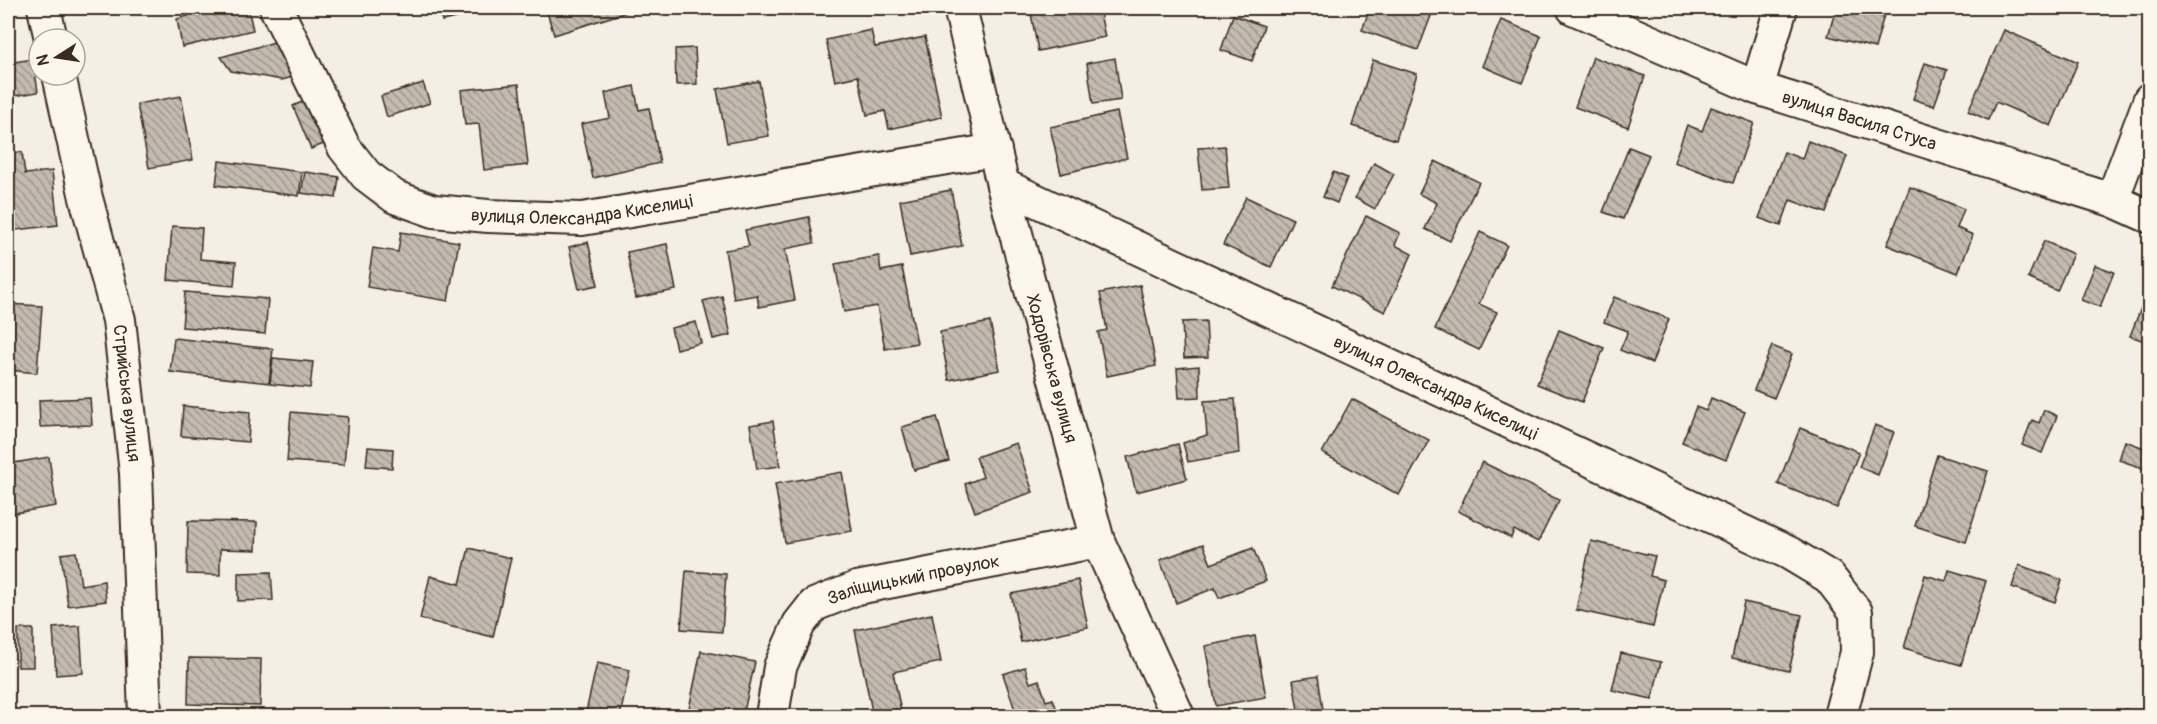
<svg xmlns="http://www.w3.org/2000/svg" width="2157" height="724" viewBox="0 0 2157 724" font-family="Pangolin,sans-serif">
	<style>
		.building { fill: url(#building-back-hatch); stroke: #3b2a1e; stroke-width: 1.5 }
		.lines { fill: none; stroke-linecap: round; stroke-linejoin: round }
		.minor-casing { stroke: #3b2a1e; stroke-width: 36 }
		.minor { stroke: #fbf7ec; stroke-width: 32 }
		.labels { text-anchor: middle; stroke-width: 4.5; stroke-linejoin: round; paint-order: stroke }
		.street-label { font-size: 18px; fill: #3b2a1e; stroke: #fbf7ec }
	</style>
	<defs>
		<pattern id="building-back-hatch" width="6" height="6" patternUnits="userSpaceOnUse" patternTransform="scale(1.5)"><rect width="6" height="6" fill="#c3bbb0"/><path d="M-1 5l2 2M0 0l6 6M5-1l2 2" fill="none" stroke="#a0988f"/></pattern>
	</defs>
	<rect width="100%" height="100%" fill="#f3efe4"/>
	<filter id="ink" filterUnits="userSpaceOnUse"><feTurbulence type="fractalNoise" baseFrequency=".0167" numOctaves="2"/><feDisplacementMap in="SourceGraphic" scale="12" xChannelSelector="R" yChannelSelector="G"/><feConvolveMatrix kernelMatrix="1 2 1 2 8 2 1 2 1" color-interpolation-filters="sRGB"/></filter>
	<g filter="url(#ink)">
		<g class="building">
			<polygon points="186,8 248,8 253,30 182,47 177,19 188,16"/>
			<polygon points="428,8 478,8 479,13 442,21 439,9 429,11"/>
			<polygon points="560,8 639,8 554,35 547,12"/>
			<polygon points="1030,8 1099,8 1105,37 1038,51"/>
			<polygon points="1370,8 1434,8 1418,50 1362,30"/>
			<polygon points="1836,8 1886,8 1875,48 1828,36"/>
			<polygon points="1233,15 1264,26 1252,61 1221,50"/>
			<polygon points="1501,20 1541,36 1522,83 1482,66"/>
			<polygon points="871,30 875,47 925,37 942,117 889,129 885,111 867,115 858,76 835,81 826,40"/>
			<polygon points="2004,30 2078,62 2051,126 1996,102 1988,120 1968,111"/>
			<polygon points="282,40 300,75 282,80 231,71 221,57"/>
			<polygon points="695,48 697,84 676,85 675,49"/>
			<polygon points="1593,57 1645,76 1628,127 1575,107"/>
			<polygon points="1115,58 1121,100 1093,104 1087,63"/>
			<polygon points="33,59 38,92 8,97 8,63"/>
			<polygon points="1373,60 1417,74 1396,140 1352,126"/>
			<polygon points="1925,63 1947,70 1934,106 1913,99"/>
			<polygon points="759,81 769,136 727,143 717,89"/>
			<polygon points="423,83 430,103 387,117 381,96"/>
			<polygon points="519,84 528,165 484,170 479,124 465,125 461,90"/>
			<polygon points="634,86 639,110 649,108 660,163 593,178 581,124 610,118 605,93"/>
			<polygon points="181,96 193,160 149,168 137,104"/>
			<polygon points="309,99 326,143 311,149 293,106"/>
			<polygon points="1711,107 1754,123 1733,183 1674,162 1687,125 1702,131"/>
			<polygon points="1117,112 1127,158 1061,174 1050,127"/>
			<polygon points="1808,141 1847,156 1826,213 1790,200 1781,226 1759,218 1784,152 1802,159"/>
			<polygon points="1225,146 1229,188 1202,190 1198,148"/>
			<polygon points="1629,147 1649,155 1623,219 1603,212"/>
			<polygon points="22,152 25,174 52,171 58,225 8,231 8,153"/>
			<polygon points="219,161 302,172 299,196 216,185"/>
			<polygon points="1435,161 1479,182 1450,241 1425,229 1437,203 1419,194"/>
			<polygon points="1374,163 1394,174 1375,209 1355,198"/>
			<polygon points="305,172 339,177 336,198 301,193"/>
			<polygon points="1333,172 1347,178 1337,203 1323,197"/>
			<polygon points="1910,187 1964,209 1957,228 1973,235 1958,273 1887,245"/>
			<polygon points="951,190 962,246 910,256 900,200"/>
			<polygon points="1246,197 1293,219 1271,267 1223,245"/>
			<polygon points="1366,216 1400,233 1395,245 1412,254 1385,312 1332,286"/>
			<polygon points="809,217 814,243 785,249 795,300 759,307 757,295 734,299 725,250 749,246 745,230"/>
			<polygon points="172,226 202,228 200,259 236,262 234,286 168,280"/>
			<polygon points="401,232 459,242 448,301 367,287 373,248 398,252"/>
			<polygon points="1480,232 1507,245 1479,304 1497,312 1479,350 1435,329"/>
			<polygon points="2044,241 2073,254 2057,291 2028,278"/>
			<polygon points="588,242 598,285 579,289 569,247"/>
			<polygon points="667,244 676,290 636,298 627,252"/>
			<polygon points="879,256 881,271 902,267 917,343 885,349 877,306 844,312 835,264"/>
			<polygon points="2095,265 2114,272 2100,307 2081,300"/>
			<polygon points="1140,285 1156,366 1107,376 1098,332 1107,330 1100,293"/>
			<polygon points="2150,285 2150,343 2130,336"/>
			<polygon points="185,292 268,299 265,334 182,327"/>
			<polygon points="722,296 731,335 713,339 703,301"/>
			<polygon points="1614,297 1669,319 1652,363 1620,350 1628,331 1604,322"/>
			<polygon points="8,304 42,306 37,373 8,370"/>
			<polygon points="1206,321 1208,357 1184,358 1182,322"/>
			<polygon points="696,322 701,343 676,349 671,328"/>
			<polygon points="990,322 1000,370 949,380 940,332"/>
			<polygon points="1559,330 1604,348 1582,402 1537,384"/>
			<polygon points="174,338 273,349 269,383 170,372"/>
			<polygon points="1772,346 1792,354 1774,398 1754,390"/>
			<polygon points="273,358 313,362 310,388 270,384"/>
			<polygon points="1199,366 1200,397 1179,398 1177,368"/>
			<polygon points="90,398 92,425 40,427 39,400"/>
			<polygon points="1711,398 1745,412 1726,460 1682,442 1696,407 1706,411"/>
			<polygon points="1235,399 1239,453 1188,462 1183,443 1207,435 1204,401"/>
			<polygon points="1352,399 1429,440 1399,495 1322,453"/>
			<polygon points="183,406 250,412 248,442 181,436"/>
			<polygon points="2044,410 2057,416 2042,453 2022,445 2032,420 2039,423"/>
			<polygon points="291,412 348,417 344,465 287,461"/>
			<polygon points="937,417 949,461 914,470 902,427"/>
			<polygon points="773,421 780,466 757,469 750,425"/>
			<polygon points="1875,425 1894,432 1878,475 1859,467"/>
			<polygon points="1800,428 1859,452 1837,508 1778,484"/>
			<polygon points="2125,441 2150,450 2148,470 2119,460"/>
			<polygon points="1016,443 1033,492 975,512 965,484 983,477 976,457"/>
			<polygon points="1178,444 1187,479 1136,492 1127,457"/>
			<polygon points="368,447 393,449 392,468 366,466"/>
			<polygon points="1937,455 1988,471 1966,542 1915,526"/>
			<polygon points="49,457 56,506 9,514 8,464"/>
			<polygon points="1482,462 1559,500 1538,542 1514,530 1511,538 1458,511"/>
			<polygon points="842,472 852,531 785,543 775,484"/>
			<polygon points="188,521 257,522 256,550 220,549 220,575 187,574"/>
			<polygon points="1591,541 1655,556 1650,576 1664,580 1653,627 1576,610"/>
			<polygon points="1203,544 1211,564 1253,548 1266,581 1219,598 1215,588 1176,603 1160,560"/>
			<polygon points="469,548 511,558 493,637 420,619 430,576 460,584"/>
			<polygon points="76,552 81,585 104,581 106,601 68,606 61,554"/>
			<polygon points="2019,565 2062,580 2055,602 2012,587"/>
			<polygon points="1949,570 1986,581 1961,665 1904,648 1925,575 1946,581"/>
			<polygon points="686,571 726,574 722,632 681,629"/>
			<polygon points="271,572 273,600 238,601 238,573"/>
			<polygon points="1078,580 1088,627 1021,642 1011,594"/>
			<polygon points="1744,602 1802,615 1789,671 1732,658"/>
			<polygon points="932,614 941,662 893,672 902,716 873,716 855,630"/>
			<polygon points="80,626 83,673 56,675 53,628"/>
			<rect x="18" y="629" width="15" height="38"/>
			<polygon points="1255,636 1266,697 1216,706 1205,646"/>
			<polygon points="701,651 755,662 743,716 723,716 689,709"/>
			<polygon points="1621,653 1661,662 1652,699 1612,690"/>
			<polygon points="189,658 261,659 260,706 188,704"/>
			<polygon points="597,663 630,670 620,716 586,712"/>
			<polygon points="1025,667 1030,683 1039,680 1046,701 1053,699 1059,716 1017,716 1003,674"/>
			<polygon points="1318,676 1324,716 1299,716 1293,680"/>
			<polygon points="2125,709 2150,715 2150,716 2122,716"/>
		</g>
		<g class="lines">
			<g class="minor-casing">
				<g id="minor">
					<polyline points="44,8 51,39"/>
					<path id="s1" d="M276,8L344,147L366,175L395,197L434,211L488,216L582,219L995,150"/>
					<path id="s2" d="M960,8L1003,185L1098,541L1178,716"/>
					<path id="s3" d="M1573,8L1757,88L2112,200L2150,217"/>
					<path id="s4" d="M59,75L86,198L119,320L136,473L145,716"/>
					<polyline points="1757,88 1781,8"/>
					<path id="s5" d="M1003,185L1789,553L1829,577L1856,612L1857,652L1840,716"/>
					<polyline points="2112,200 2150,99"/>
					<path id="s6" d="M772,716L780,667L799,624L814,605L857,588L1098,541"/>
				</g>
			</g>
			<use href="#minor" class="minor"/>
		</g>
	</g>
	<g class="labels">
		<g class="street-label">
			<text dy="6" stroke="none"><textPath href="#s3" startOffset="308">вулиця Василя Стуса</textPath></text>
			<text dy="6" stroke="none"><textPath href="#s1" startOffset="417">вулиця Олександра Киселиці</textPath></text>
			<text dy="6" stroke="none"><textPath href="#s2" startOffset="372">Ходорівська вулиця</textPath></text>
			<text dy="6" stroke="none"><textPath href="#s5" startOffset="478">вулиця Олександра Киселиці</textPath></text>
			<text dy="6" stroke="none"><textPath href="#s4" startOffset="326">Стрийська вулиця</textPath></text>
			<text dy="6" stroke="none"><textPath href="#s6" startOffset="224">Заліщицький провулок</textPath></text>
		</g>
	</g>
	<rect width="2157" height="724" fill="none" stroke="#fbf7ec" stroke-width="30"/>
	<rect x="15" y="15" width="2127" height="694" fill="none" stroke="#3b2a1e" stroke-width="2" filter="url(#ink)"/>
	<g transform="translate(57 57) rotate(258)"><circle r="28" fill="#fbf7ec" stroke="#aea59a" stroke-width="1.5"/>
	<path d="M0-4.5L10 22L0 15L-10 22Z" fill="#3b2a1e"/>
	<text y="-9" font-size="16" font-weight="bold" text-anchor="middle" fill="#3b2a1e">N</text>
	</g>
</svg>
